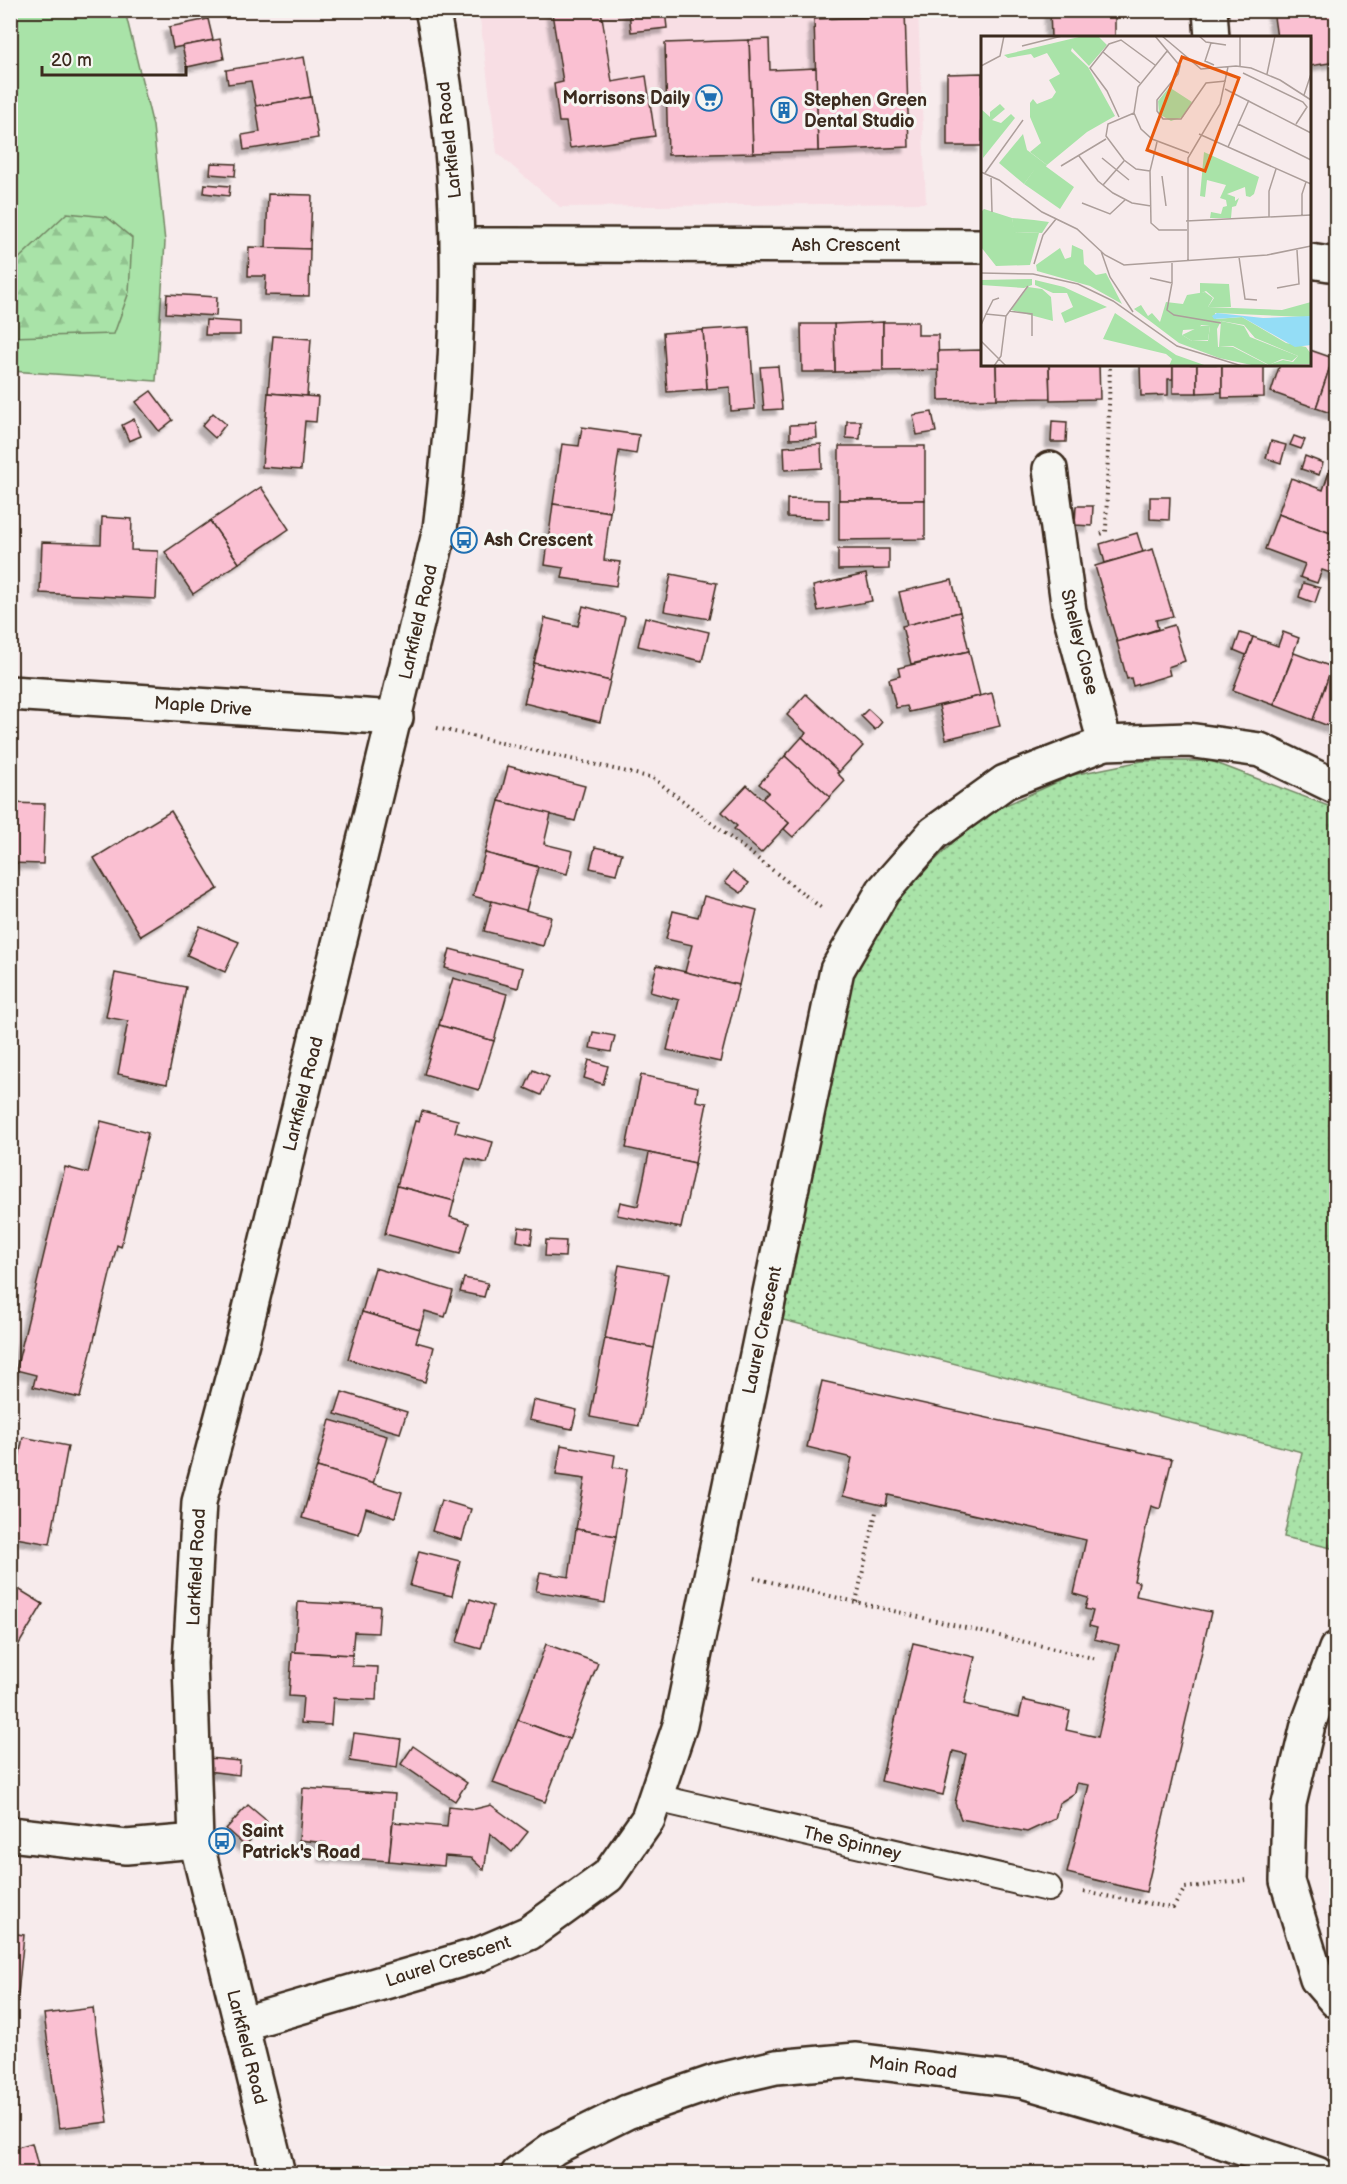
<svg xmlns="http://www.w3.org/2000/svg" width="1347" height="2184" viewBox="0 0 1347 2184" font-family="'Balsamiq Sans',sans-serif">
	<style>
		.built { fill: #f8dee4 }
		.grass { fill: #a9e3a8; stroke: #728663; stroke-width: 1.5 }
		.forest { fill: url(#forest-firs); stroke: #728663; stroke-width: 1.5 }
		.park { fill: url(#park-dots); stroke: #728663; stroke-width: 1.5 }
		.building { fill: #fac0d2; stroke: #3b2a1e; stroke-width: 1.5; filter: url(#shadow) }
		.lines { fill: none; stroke-linecap: round; stroke-linejoin: round }
		.lane-casing { stroke: #3b2a1e; stroke-width: 30 }
		.street-casing { stroke: #3b2a1e; stroke-width: 38 }
		.secondary-casing { stroke: #3b2a1e; stroke-width: 38 }
		.path { stroke: #3b2a1e; stroke-width: 4; stroke-dasharray: 1.5 4.5; stroke-linecap: butt }
		.lane { stroke: #f6f6f2; stroke-width: 26 }
		.street { stroke: #f6f6f2; stroke-width: 33 }
		.secondary { stroke: #f6f6f2; stroke-width: 33 }
		.labels { text-anchor: middle; stroke-width: 6; stroke-linejoin: round; paint-order: stroke }
		.poi-label { font-size: 18px; font-weight: bold; fill: #3b2a1e; stroke: #f6f6f2; text-anchor: start }
		.street-label { font-size: 18px; fill: #3b2a1e; stroke: #f6f6f2 }
		.inset-road { fill: none; stroke: #ac9e9a; stroke-width: 1.5 }
		.view { fill: #e8590c; fill-opacity: 0.15; stroke: #e8590c; stroke-width: 3 }
		.inset-edge { fill: none; stroke: #3b2a1e; stroke-width: 3 }
	</style>
	<defs>
		<pattern id="forest-firs" width="22" height="20" patternUnits="userSpaceOnUse" patternTransform="scale(1.5)"><rect width="22" height="20" fill="#a9e3a8"/><path d="M5 1l3.5 6h-7zM16 11l3.5 6h-7z" fill="#92c390"/></pattern>
		<pattern id="park-dots" width="8" height="8" patternUnits="userSpaceOnUse" patternTransform="scale(1.5)"><rect width="8" height="8" fill="#a9e3a8"/><path d="M2 2h.1M6 6h.1" fill="none" stroke="#92c390" stroke-width="1.8" stroke-linecap="round"/></pattern>
		<filter id="shadow"><feDropShadow dx="-5.5" dy="5.5" stdDeviation="1.5" flood-color="#0004"/></filter>
	</defs>
	<rect width="100%" height="100%" fill="#f7ebec"/>
	<filter id="ink" filterUnits="userSpaceOnUse"><feTurbulence type="fractalNoise" baseFrequency=".0167" numOctaves="2"/><feDisplacementMap in="SourceGraphic" scale="12" xChannelSelector="R" yChannelSelector="G"/><feConvolveMatrix kernelMatrix="1 2 1 2 8 2 1 2 1" color-interpolation-filters="sRGB"/></filter>
	<g filter="url(#ink)">
		<polygon class="built" points="479,11 918,11 926,203 560,207 497,153"/>
		<polygon class="grass" points="10,11 125,11 153,126 165,242 156,381 11,371"/>
		<polygon class="forest" points="67,213 107,217 132,238 129,292 114,334 11,337 11,266"/>
		<polygon class="park" points="1142,761 1211,761 1336,809 1336,1549 1284,1537 1302,1452 783,1320 847,994 862,954 896,899 979,817 1073,775"/>
		<g class="building">
			<polygon points="572,10 601,10 612,82 646,76 655,136 570,148 566,122 559,122 554,84 563,82 552,13"/>
			<polygon points="629,10 665,10 667,28 631,32"/>
			<polygon points="877,10 905,10 909,147 818,151 814,19 878,17"/>
			<polygon points="1050,10 1115,10 1115,38 1051,38"/>
			<polygon points="1273,10 1334,10 1336,62 1310,66 1310,38 1277,38"/>
			<polygon points="208,19 213,40 173,48 169,27"/>
			<polygon points="220,39 224,59 187,67 182,46"/>
			<polygon points="769,39 770,70 816,68 818,151 753,153 749,40"/>
			<polygon points="749,40 753,153 668,155 665,43"/>
			<polygon points="304,57 311,97 256,106 251,81 228,84 226,70"/>
			<polygon points="982,73 982,146 947,146 947,74"/>
			<polygon points="311,97 318,138 244,150 242,135 260,132 256,106"/>
			<polygon points="211,163 236,164 235,176 210,174"/>
			<polygon points="205,184 230,186 229,196 204,193"/>
			<polygon points="268,194 312,195 310,249 266,248"/>
			<polygon points="249,247 310,249 309,296 265,295 266,276 248,276"/>
			<polygon points="167,294 217,297 216,316 166,313"/>
			<polygon points="206,320 240,322 240,335 205,335"/>
			<polygon points="883,322 883,371 835,372 834,324"/>
			<polygon points="883,322 918,322 918,335 938,335 939,370 883,371"/>
			<polygon points="801,324 834,324 835,372 802,372"/>
			<polygon points="749,327 755,409 731,411 730,387 707,389 703,330"/>
			<polygon points="703,330 707,389 667,392 663,333"/>
			<polygon points="273,336 311,339 307,396 268,393"/>
			<polygon points="982,350 982,364 996,364 997,399 939,400 938,351"/>
			<polygon points="1310,350 1333,358 1316,408 1271,392 1280,364 1310,364"/>
			<polygon points="1333,358 1336,359 1336,415 1316,408"/>
			<polygon points="996,364 1049,364 1050,398 997,399"/>
			<polygon points="1049,364 1099,364 1100,399 1050,400"/>
			<polygon points="1140,364 1173,364 1173,379 1168,379 1168,395 1141,396"/>
			<rect x="1173" y="364" width="24" height="29"/>
			<polygon points="1197,364 1222,364 1222,392 1197,393"/>
			<polygon points="1222,364 1264,364 1264,397 1222,398"/>
			<polygon points="778,366 782,409 764,410 760,367"/>
			<polygon points="151,391 173,420 159,431 136,402"/>
			<polygon points="268,393 318,397 316,422 305,421 301,470 262,467"/>
			<polygon points="932,412 936,432 917,435 913,415"/>
			<polygon points="213,413 226,424 215,438 202,426"/>
			<polygon points="134,419 141,436 129,441 122,425"/>
			<polygon points="847,421 861,421 860,439 846,438"/>
			<polygon points="1052,421 1067,422 1066,442 1051,442"/>
			<polygon points="816,424 817,438 790,439 790,425"/>
			<polygon points="582,427 639,435 636,454 619,451 610,512 553,504 562,444 579,446"/>
			<polygon points="1294,436 1305,440 1301,449 1290,445"/>
			<polygon points="1271,441 1286,445 1281,463 1266,458"/>
			<polygon points="821,444 822,468 785,470 784,447"/>
			<rect x="839" y="446" width="86" height="54"/>
			<polygon points="1305,456 1323,463 1319,475 1301,469"/>
			<polygon points="1330,469 1336,471 1336,535 1278,514 1291,478 1323,490"/>
			<polygon points="261,487 289,529 239,563 210,521"/>
			<polygon points="1150,497 1170,497 1169,520 1150,519"/>
			<polygon points="787,499 829,500 829,519 787,517"/>
			<polygon points="839,500 925,500 925,539 839,540"/>
			<polygon points="553,504 610,512 604,560 620,562 616,586 562,578 564,568 545,565"/>
			<polygon points="1076,506 1093,506 1092,526 1075,525"/>
			<polygon points="1278,514 1336,535 1336,575 1322,570 1317,583 1300,577 1305,564 1265,549"/>
			<polygon points="102,517 132,519 131,550 158,551 156,599 40,593 42,542 101,544"/>
			<polygon points="210,521 239,563 193,594 165,552"/>
			<polygon points="1137,533 1143,552 1105,563 1100,544"/>
			<polygon points="10,534 13,534 15,585 10,585"/>
			<polygon points="838,549 889,549 889,569 838,570"/>
			<polygon points="1153,549 1173,616 1156,620 1158,629 1117,642 1095,566"/>
			<polygon points="671,574 717,583 709,619 664,611"/>
			<polygon points="866,574 872,601 818,611 813,586"/>
			<polygon points="952,580 960,612 907,625 899,592"/>
			<polygon points="1303,583 1320,588 1315,603 1299,597"/>
			<polygon points="583,606 625,617 610,681 534,663 545,618 578,626"/>
			<polygon points="960,612 969,651 911,664 902,626"/>
			<polygon points="645,617 709,632 702,661 638,646"/>
			<polygon points="1174,625 1185,661 1168,667 1170,675 1133,686 1131,678 1127,679 1117,642"/>
			<polygon points="1283,632 1299,638 1274,705 1233,690 1253,637 1278,646"/>
			<polygon points="1240,633 1253,637 1246,655 1234,650"/>
			<polygon points="969,651 980,696 909,712 907,706 896,708 889,679 900,676 898,668"/>
			<polygon points="1294,653 1332,667 1313,720 1274,705"/>
			<polygon points="534,663 610,681 600,722 524,703"/>
			<polygon points="1332,667 1336,668 1336,729 1313,720"/>
			<polygon points="992,693 1000,726 946,739 939,706"/>
			<polygon points="806,694 863,746 839,772 802,737 806,733 787,715"/>
			<polygon points="868,709 882,722 875,730 861,716"/>
			<polygon points="802,737 839,772 837,773 845,781 830,797 785,756"/>
			<polygon points="785,756 830,797 793,837 784,829 789,823 762,799 769,792 759,784"/>
			<polygon points="508,766 585,786 575,821 499,801"/>
			<polygon points="747,785 789,823 761,853 734,829 737,826 722,812"/>
			<polygon points="499,801 551,814 544,844 573,851 567,874 485,853"/>
			<polygon points="10,803 45,804 43,864 10,863"/>
			<polygon points="171,811 218,889 141,936 94,858"/>
			<polygon points="595,847 622,853 616,874 590,868"/>
			<polygon points="485,853 538,867 526,911 473,896"/>
			<polygon points="733,871 749,883 741,893 725,882"/>
			<polygon points="704,896 757,910 739,985 685,972 692,945 666,939 673,911 698,917"/>
			<polygon points="492,901 551,917 543,946 484,931"/>
			<polygon points="200,926 239,942 225,972 187,955"/>
			<polygon points="450,949 523,968 518,988 445,968"/>
			<polygon points="657,965 739,985 720,1062 667,1050 679,1000 650,992"/>
			<polygon points="115,973 186,987 167,1084 118,1074 128,1021 106,1017"/>
			<polygon points="453,978 507,994 494,1041 439,1025"/>
			<polygon points="439,1025 494,1041 479,1090 424,1074"/>
			<polygon points="593,1032 615,1036 611,1052 590,1048"/>
			<polygon points="589,1060 608,1066 603,1084 584,1078"/>
			<polygon points="533,1070 549,1077 541,1095 525,1088"/>
			<polygon points="641,1075 698,1087 696,1101 707,1103 695,1163 626,1148"/>
			<polygon points="422,1111 458,1120 455,1132 493,1142 487,1163 466,1158 454,1201 397,1186 415,1121 419,1122"/>
			<polygon points="101,1121 148,1133 121,1247 117,1245 80,1398 33,1387 36,1375 16,1370 65,1167 88,1173"/>
			<polygon points="649,1153 695,1163 681,1228 617,1215 620,1202 638,1206"/>
			<polygon points="397,1186 454,1201 450,1217 469,1223 460,1254 385,1234"/>
			<polygon points="519,1227 533,1229 531,1244 517,1241"/>
			<polygon points="546,1240 566,1241 565,1257 545,1256"/>
			<polygon points="619,1265 668,1274 654,1348 605,1338"/>
			<polygon points="375,1268 453,1291 445,1317 425,1311 420,1329 362,1312"/>
			<polygon points="464,1278 488,1283 484,1297 460,1292"/>
			<polygon points="362,1312 420,1329 416,1342 434,1347 425,1382 348,1359"/>
			<polygon points="605,1338 654,1348 639,1426 590,1417"/>
			<polygon points="822,1381 1172,1459 1160,1509 1151,1506 1134,1581 1139,1582 1136,1596 1211,1612 1146,1892 1067,1873 1089,1785 1077,1783 1075,1793 1059,1803 1055,1819 1027,1832 961,1819 955,1803 966,1754 953,1751 943,1795 881,1781 913,1643 975,1657 964,1704 1019,1717 1023,1700 1070,1711 1066,1730 1098,1737 1119,1645 1094,1639 1097,1628 1089,1626 1093,1611 1085,1609 1088,1598 1074,1594 1086,1540 888,1495 886,1506 843,1496 852,1458 807,1447"/>
			<polygon points="342,1392 407,1412 400,1433 335,1414"/>
			<polygon points="533,1400 577,1410 572,1429 529,1420"/>
			<polygon points="330,1420 387,1436 373,1484 317,1467"/>
			<polygon points="23,1437 68,1446 50,1544 10,1537 10,1484 14,1485"/>
			<polygon points="561,1445 615,1455 613,1467 627,1469 616,1536 576,1529 585,1479 556,1475"/>
			<polygon points="317,1467 402,1492 395,1517 366,1508 359,1534 302,1518"/>
			<polygon points="441,1500 471,1509 462,1540 432,1531"/>
			<polygon points="576,1529 616,1536 605,1603 536,1591 540,1572 569,1577"/>
			<polygon points="419,1551 460,1561 452,1596 410,1586"/>
			<polygon points="10,1584 43,1604 10,1659"/>
			<polygon points="470,1599 493,1606 481,1649 457,1642"/>
			<polygon points="298,1602 380,1606 378,1633 354,1632 352,1655 295,1652"/>
			<polygon points="546,1644 598,1663 569,1739 518,1720"/>
			<polygon points="292,1652 352,1655 352,1666 378,1667 376,1700 333,1698 331,1725 301,1723 303,1697 289,1696"/>
			<polygon points="518,1720 569,1739 545,1802 493,1783"/>
			<polygon points="354,1733 401,1739 397,1768 350,1761"/>
			<polygon points="413,1746 467,1783 455,1801 401,1764"/>
			<polygon points="208,1758 240,1761 239,1775 207,1771"/>
			<polygon points="303,1788 395,1794 389,1861 324,1856 326,1843 299,1840"/>
			<polygon points="248,1805 267,1821 245,1846 226,1829"/>
			<polygon points="491,1805 528,1832 512,1852 490,1833 484,1870 471,1858 445,1856 444,1866 389,1861 393,1822 447,1827 449,1806 475,1809"/>
			<polygon points="10,1933 24,1935 18,1994 10,1993"/>
			<polygon points="93,2008 108,2122 59,2128 44,2014"/>
			<polygon points="32,2143 40,2174 10,2174 10,2149"/>
		</g>
		<g class="lines">
			<g class="lane-casing">
				<polyline id="lane" points="656,1798 1048,1888"/>
			</g>
			<g class="street-casing">
				<g id="street">
					<polyline points="1210,10 1212,38"/>
					<polyline points="458,245 982,246"/>
					<polyline points="1310,261 1336,265"/>
					<polyline points="1050,469 1069,611 1105,743"/>
					<polyline points="10,693 396,718"/>
					<polyline points="1336,1649 1308,1725 1289,1804 1287,1881 1317,1979 1336,2001"/>
					<polyline points="10,1834 126,1847 196,1841"/>
					<polyline points="241,2024 478,1955 529,1933 608,1876 648,1819 680,1725 837,970 883,891 934,833 1005,782 1105,743 1188,740 1260,750 1336,787"/>
					<path d="M278,2174L196,1841L190,1663L199,1502L242,1342L440,529C458,381 466,230 444,83C440,59 438,34 432,10"/>
				</g>
			</g>
			<g class="secondary-casing">
				<polyline id="secondary" points="518,2174 554,2148 627,2112 720,2080 776,2067 856,2060 1023,2081 1177,2126 1317,2174"/>
			</g>
			<g class="path">
				<polyline points="1101,534 1106,532 1110,364"/>
				<polyline points="437,728 653,778 823,909"/>
				<polyline points="754,1578 1097,1659"/>
				<polyline points="856,1602 876,1512"/>
				<polyline points="1084,1892 1173,1908 1185,1888 1246,1880"/>
			</g>
			<use href="#lane" class="lane"/>
			<use href="#street" class="street"/>
			<use href="#secondary" class="secondary"/>
		</g>
	</g>
	<defs>
		<g id="supermarket-ring" transform="scale(1.35)"><circle r="9.5" fill="#f6f6f2" stroke="#1f6fb2" stroke-width="1.5"/><path d="M-6-5.5h2.5l.6 2H6L4.5 2H-2.5L-4.4-4H-6ZM-1.5 3.2a1.3 1.3 0 1 0 .1 0ZM3 3.2a1.3 1.3 0 1 0 .1 0Z" fill="#1f6fb2"/></g>
		<g id="building-ring" transform="scale(1.35)"><circle r="9.5" fill="#f6f6f2" stroke="#1f6fb2" stroke-width="1.5"/><path d="M-4-6H4V6H1V3H-1V6H-4ZM-2.5-4.3h1.7v1.8h-1.7ZM.8-4.3h1.7v1.8H.8ZM-2.5-1h1.7V.8h-1.7ZM.8-1h1.7V.8H.8Z" fill="#1f6fb2"/></g>
		<g id="bus-ring" transform="scale(1.35)"><circle r="9.5" fill="#f6f6f2" stroke="#1f6fb2" stroke-width="1.5"/><path d="M-5-6H5V4H4V6H2V4H-2V6H-4V4H-5ZM-3.5-4V0h7V-4ZM-3.5 1.2v1.5H-2V1.2ZM2 1.2v1.5H3.5V1.2Z" fill="#1f6fb2"/></g>
	</defs>
	<g fill-rule="evenodd">
		<use href="#supermarket-ring" x="709" y="98"/>
		<use href="#building-ring" x="784" y="110"/>
		<use href="#bus-ring" x="464" y="540"/>
		<use href="#bus-ring" x="222" y="1841"/>
	</g>
	<g class="labels">
		<g class="poi-label">
			<text x="690" y="104" text-anchor="end">Morrisons Daily</text>
			<text x="804" y="106">Stephen Green<tspan x="804" dy="21">Dental Studio</tspan></text>
			<text x="484" y="546">Ash Crescent</text>
			<text x="242" y="1837">Saint<tspan x="242" dy="21">Patrick's Road</tspan></text>
		</g>
		<g class="street-label">
			<text transform="translate(449 140) rotate(-96)" y="6">Larkfield Road</text>
			<text x="846" y="251">Ash Crescent</text>
			<text transform="translate(418 622) rotate(-77)" y="6">Larkfield Road</text>
			<text transform="translate(1080 642) rotate(76)" y="6">Shelley Close</text>
			<text transform="translate(203 706) rotate(4)" y="6">Maple Drive</text>
			<text transform="translate(303 1094) rotate(-76)" y="6">Larkfield Road</text>
			<text transform="translate(762 1330) rotate(-78)" y="6">Laurel Crescent</text>
			<text transform="translate(196 1567) rotate(-87)" y="6">Larkfield Road</text>
			<text transform="translate(852 1843) rotate(13)" y="6">The Spinney</text>
			<text transform="translate(448 1961) rotate(-18)" y="6">Laurel Crescent</text>
			<text transform="translate(247 2047) rotate(76)" y="6">Larkfield Road</text>
			<text transform="translate(913 2067) rotate(7)" y="6">Main Road</text>
		</g>
	</g>
	<g transform="translate(981 36)">
		<rect width="330" height="330" fill="#f7ebec"/>
		<path d="M102,0H117L126,9L108,30L91,12L90,15L107,31L134,80L106,96L66,129L49,116L60,107L49,81V67L52,63L56,68L71,62L75,56L68,44L79,38L66,17L53,22L50,18L27,22L23,19ZM19,68L24,73L11,84L20,87L30,78L34,82L2,122L0,73L9,81V76ZM223,116L278,141L273,158L269,161L265,160L264,151L246,158L254,161V165L258,162L255,170L251,171L250,182H229L230,176L240,178L242,171L246,170L245,164L239,162L245,149L226,144L224,161L219,160ZM48,118L93,151L79,173L43,148L53,134ZM219,247L248,248L250,271H227L233,262L225,255L219,258ZM240,285L263,290L269,301L317,320L311,325L301,323L288,329L252,310L238,311ZM220,290H229L227,304L211,305L201,299Z" fill="#a9e3a8"/>
		<path d="M91,209L102,214L103,228L115,239L125,237L141,268L109,250L56,235L55,229L79,212L84,223L90,221ZM51,243V249L43,252L0,249V244ZM54,244L83,251L126,271L84,287L80,277L92,271L86,257H72L54,249ZM224,256L232,262L227,271L301,274L330,266V280L323,281L234,277L235,283L261,281L305,307L325,311L330,318L329,328L275,330L238,322L198,307L153,273L160,269L167,280L171,277L179,286L185,266L202,268L206,259ZM240,285L263,289L274,302L317,320L312,326L302,324L287,329L252,311H237L236,293ZM220,289L229,290L227,305H211L201,299L202,294L218,293ZM134,277L195,319L226,330H188L191,323L185,318L122,303Z" fill="#a9e3a8" fill-rule="evenodd"/>
		<path d="M3,173L31,182L34,196L58,197L49,229L15,230L0,211V176Z" fill="#a9e3a8"/>
		<path d="M191,48V53L211,66L202,81L190,85L178,78L177,65ZM42,98L46,114L66,129L64,132L58,128L43,148L18,127ZM47,251L61,253L70,261L72,285L30,274Z" fill="#a9e3a8"/>
		<path d="M31,182L53,184L68,186L61,197L33,196Z" fill="#a9e3a8"/>
		<path d="M236,277L282,282L330,280V309L314,311L261,281L233,283L231,280Z" fill="#94ddf6"/>
		<path class="inset-road" d="M174,0L199,30L197,38L176,64V75L182,83H200L225,47L245,45M181,0L220,33L255,30L270,32L299,44L330,64M218,0L225,6L245,9M230,7L224,25L233,29M41,10L81,0M187,14L157,51L153,77L160,93L171,103L208,117M122,16L159,47M0,30L19,20L23,0M259,30V0M262,37L322,66L326,71L315,88M286,38L294,0M244,53L330,97M323,59L330,38M153,77L127,88L125,100L143,124L155,133L169,135M138,81L126,55L109,32L128,8L140,4L174,29M257,88L330,124M218,98L330,148M176,106L169,135L170,187L178,194H206M247,111L268,64M98,120L117,145L132,157L151,167L170,170M121,122L148,144M80,130L125,103M0,136L18,144L61,176L96,193L124,219L143,229L286,219L330,210M4,137L42,84M10,140L11,176M181,140L185,170M122,149L143,125M101,167L129,178L144,164M321,180V158L325,146M288,181V155L295,133M205,185L330,179M120,215L129,241L152,276M258,221L264,263L276,264M207,225V122L239,68L247,31M53,228L62,199L75,183M0,237L52,238L97,248L132,265L196,310L261,330M169,242L191,247V227M191,247L186,274L193,279L240,287M296,252L318,248L316,214M28,275L51,278V300M5,278L12,264L18,262M0,289L5,278L25,280M0,305L25,330M13,330L20,320L25,280L47,250"/>
		<path class="view" d="M201,21L258,42L224,135L166,114Z"/>
		<rect width="330" height="330" class="inset-edge"/>
	</g>
	<rect width="1347" height="2184" fill="none" stroke="#f6f6f2" stroke-width="36"/>
	<rect x="18" y="18" width="1311" height="2148" fill="none" stroke="#3b2a1e" stroke-width="2" filter="url(#ink)"/>
	<path d="M42 66v9h144v-9" fill="none" stroke="#3b2a1e" stroke-width="3"/>
	<text x="51" y="66" font-size="18" fill="#3b2a1e" stroke="#f6f6f2" stroke-width="4.5" paint-order="stroke">20 m</text>
</svg>
